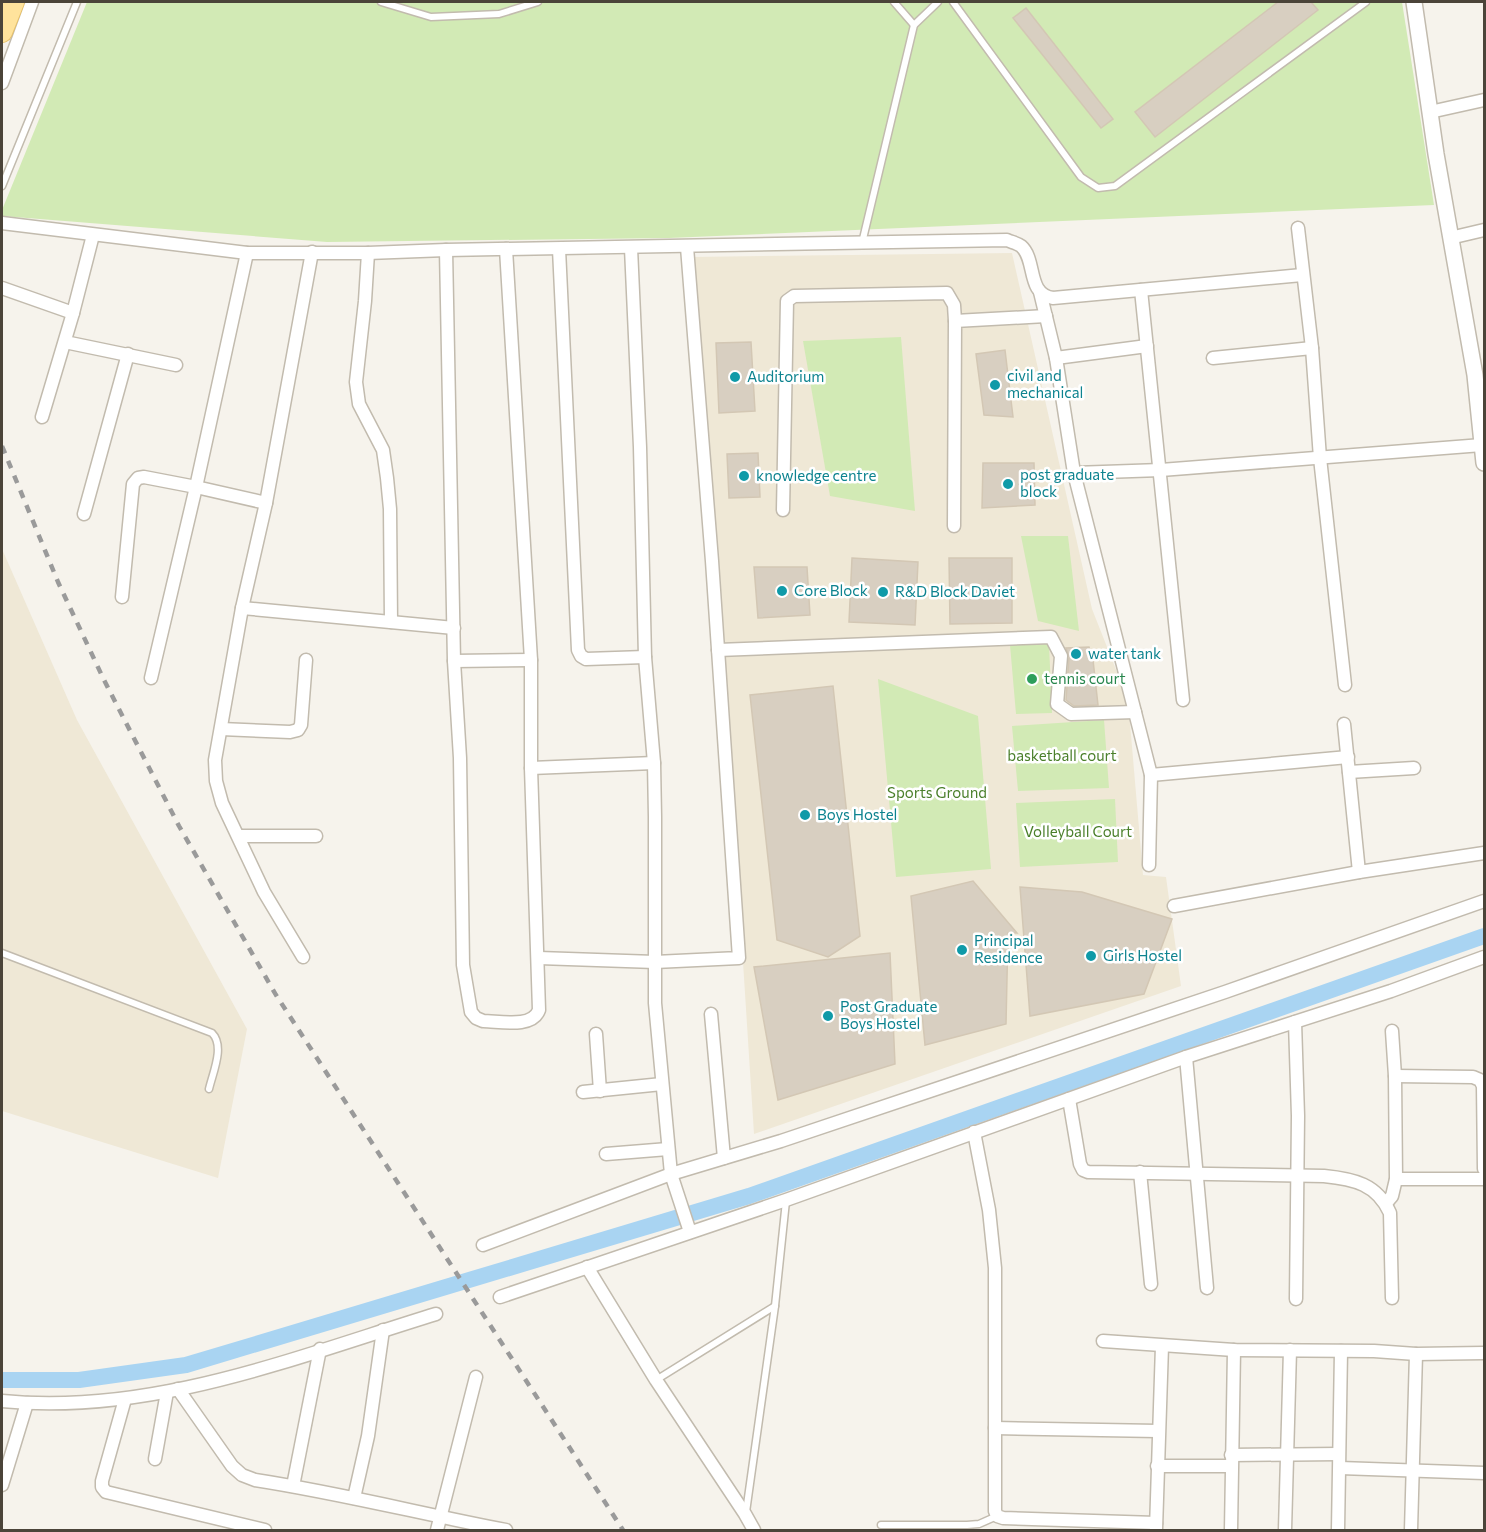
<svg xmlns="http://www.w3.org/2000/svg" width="1486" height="1532" viewBox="0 0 1486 1532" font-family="Commissioner,sans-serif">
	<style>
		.education { fill: #efe8d6 }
		.green { fill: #d2eab5 }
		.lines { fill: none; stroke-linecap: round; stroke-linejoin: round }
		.canal { stroke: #a9d4f2; stroke-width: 16 }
		.building { fill: #d8cfc1; stroke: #d3c7b4; stroke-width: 1.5 }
		.service-casing { stroke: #c2bbae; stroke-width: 9 }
		.minor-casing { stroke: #c2bbae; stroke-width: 15 }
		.tertiary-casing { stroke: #c2bbae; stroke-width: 18 }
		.primary-casing { stroke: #e6c16a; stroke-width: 22 }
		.service { stroke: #fff; stroke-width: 6 }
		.minor { stroke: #fff; stroke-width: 12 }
		.tertiary { stroke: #fff; stroke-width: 15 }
		.primary { stroke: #ffe39c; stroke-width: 20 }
		.rail { stroke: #9a9a9a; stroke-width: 4.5; stroke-dasharray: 8 8; stroke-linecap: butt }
		.culture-dot { fill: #0f9aa8; stroke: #fff; stroke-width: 2 }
		.leisure-dot { fill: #2e9e5b; stroke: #fff; stroke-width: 2 }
		.labels { text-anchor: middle; stroke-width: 5; stroke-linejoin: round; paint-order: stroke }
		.culture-label { font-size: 15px; fill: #0d838f; stroke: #fff; text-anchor: start }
		.leisure-label { font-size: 15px; fill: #27864d; stroke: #fff; text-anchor: start }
		.park-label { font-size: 15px; fill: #4a7f2a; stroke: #fff }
	</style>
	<rect width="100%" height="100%" fill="#f6f3ec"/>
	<g class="education">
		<polygon points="1012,253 1092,609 1128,700 1143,875 1166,877 1181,986 754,1134 724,665 691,257"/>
		<polygon points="2,549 77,720 247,1029 218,1178 2,1111"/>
	</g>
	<g class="green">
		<polygon points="87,2 1402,2 1434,205 669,238 327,242 2,216 2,210"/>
		<polygon points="901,337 915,511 830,496 803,341"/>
		<polygon points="1021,536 1068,536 1079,631 1038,621"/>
		<polygon points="1049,644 1052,713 1016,714 1010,645"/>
		<polygon points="878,679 978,716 991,869 896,877"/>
		<polygon points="1104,720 1109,788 1018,791 1012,726"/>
		<polygon points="1115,799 1118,862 1020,867 1016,803"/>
	</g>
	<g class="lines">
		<polyline class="canal" points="2,1380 79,1380 186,1365 749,1196 1484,936"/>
	</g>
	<g class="building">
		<polygon points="1278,2 1311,2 1318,10 1155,137 1135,112"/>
		<polygon points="1026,8 1113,119 1101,128 1013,18"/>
		<polygon points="751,342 755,411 719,413 716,343"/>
		<polygon points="1005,350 1013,417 984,415 976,354"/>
		<polygon points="758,453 760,497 729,498 727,454"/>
		<polygon points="983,463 1034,463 1035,505 982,508"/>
		<polygon points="852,558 918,562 915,625 849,622"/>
		<polygon points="949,558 1012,558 1012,623 950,624"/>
		<polygon points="754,567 807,567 810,615 758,618"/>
		<polygon points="1089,647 1093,660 1098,705 1074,706 1066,700 1069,657 1066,648"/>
		<polygon points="833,686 860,936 828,957 777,940 750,695"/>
		<polygon points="973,881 1017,933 1008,933 1006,1024 925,1045 911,896"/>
		<polygon points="1020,887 1082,892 1172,919 1144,994 1030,1016"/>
		<polygon points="890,953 895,1064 778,1100 754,967"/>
	</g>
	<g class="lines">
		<g class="service-casing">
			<g id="service">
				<polyline points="381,2 431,17 499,14 538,2"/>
				<polyline points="894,2 914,25"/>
				<polyline points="953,2 1081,177 1098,188 1115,186 1366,2"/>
				<polyline points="2,186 77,2"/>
				<polyline points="862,243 914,25 938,2"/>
				<path d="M2,953L212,1033C225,1046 213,1072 209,1089"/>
				<polyline points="656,1380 775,1306"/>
				<polyline points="746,1512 775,1306 786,1201"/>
				<polyline points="881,1525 967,1525 979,1524 997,1516"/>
			</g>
		</g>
		<g class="minor-casing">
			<g id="minor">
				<polyline points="2,83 32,2"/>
				<polyline points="1430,112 1484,100"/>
				<path d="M2,223L247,253H368L446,250L1007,240C1011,242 1017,243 1021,246C1037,260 1026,294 1053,298L1302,275"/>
				<polyline points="1298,228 1312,348 1320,458 1345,685"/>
				<polyline points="1450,238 1484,230"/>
				<polyline points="631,248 640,447 645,657 654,763 655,817 655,1003 671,1174 690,1232"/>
				<polyline points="559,249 578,650 581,656 586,659 645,657"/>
				<path d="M446,250L454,661L460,758L463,965L471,1012L476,1018L483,1021C499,1021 532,1029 539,1010L531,768V660L506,249"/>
				<polyline points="368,253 365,301 356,382 359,404 383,450 387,478 390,509 391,622"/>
				<polyline points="2,288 73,313"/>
				<polyline points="1141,290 1183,700"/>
				<polyline points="1040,292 1056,358 1074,473 1151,775 1149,865"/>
				<polyline points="65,342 176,365"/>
				<polyline points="1056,358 1147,346"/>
				<polyline points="1213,358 1312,348"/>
				<polyline points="42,417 73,313 93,235"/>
				<polyline points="1074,473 1161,470 1482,445"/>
				<polyline points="783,510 787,301 794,296 947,293 954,305 955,321"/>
				<polyline points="84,514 128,354"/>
				<polyline points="954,526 955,321 1046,316"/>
				<polyline points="122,597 133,484 138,478 144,477 196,487 266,503"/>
				<polyline points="242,608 454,628"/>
				<polyline points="718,650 1051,637 1061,656 1057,704 1071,714 1135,712"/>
				<polyline points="454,661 531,660"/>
				<polyline points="151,678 196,487 247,253"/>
				<polyline points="1344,724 1359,872"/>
				<polyline points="221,729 290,732 298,730 301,725 306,660"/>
				<polyline points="531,768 654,763"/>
				<polyline points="1349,772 1414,768"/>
				<polyline points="1151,775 1348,757"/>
				<polyline points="239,836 316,836"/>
				<polyline points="1174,906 1359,872 1484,853"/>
				<polyline points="303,957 264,892 222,803 216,781 215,760 242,608 266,503 312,252"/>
				<polyline points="539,958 655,962 739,958 712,561 687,247"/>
				<polyline points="711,1014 724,1158"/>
				<polyline points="1295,1022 1298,1116 1296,1299"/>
				<polyline points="596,1034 600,1091"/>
				<polyline points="1186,1057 1207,1288"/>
				<polyline points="1395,1076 1473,1077 1480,1080 1483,1086 1484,1169"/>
				<polyline points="583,1092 662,1084"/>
				<path d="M1069,1099L1080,1164L1083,1170L1088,1172L1324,1176C1354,1179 1377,1184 1390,1213L1392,1298"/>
				<polyline points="974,1132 989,1210 995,1268 995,1511 997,1516 1003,1518 1156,1523"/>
				<polyline points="606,1154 668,1149"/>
				<polyline points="1140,1172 1151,1284"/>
				<polyline points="1396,1179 1484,1179"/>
				<polyline points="1386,1203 1392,1196 1396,1179 1395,1076 1392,1031"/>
				<polyline points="483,1245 671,1174 781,1141 1225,992 1484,901"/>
				<polyline points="587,1267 656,1380 745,1514 754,1530"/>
				<polyline points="500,1297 786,1200 1186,1057 1391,991 1484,957"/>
				<polyline points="1103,1341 1234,1350 1374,1351 1416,1354 1484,1353"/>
				<path d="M178,1389L232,1466L242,1475L255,1480C340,1493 422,1514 506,1530"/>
				<polyline points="125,1399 102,1481 102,1487 106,1492 265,1530"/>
				<path d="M2,1401C150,1416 296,1357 436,1314"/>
				<polyline points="995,1428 1158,1431"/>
				<polyline points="1231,1455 1338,1454"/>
				<polyline points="155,1459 167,1392"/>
				<polyline points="1157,1466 1231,1466"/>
				<polyline points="1340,1468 1484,1473"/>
				<polyline points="2,1485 27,1403"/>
				<polyline points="293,1486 320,1349"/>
				<polyline points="354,1498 368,1436 383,1330"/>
				<polyline points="1156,1529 1162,1346"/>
				<polyline points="437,1530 476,1377"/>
				<polyline points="1231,1530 1234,1350"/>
				<polyline points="1285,1530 1290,1350"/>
				<polyline points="1338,1530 1341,1351"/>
				<polyline points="1411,1530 1416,1354"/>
			</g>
		</g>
		<g class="tertiary-casing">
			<polyline id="tertiary" points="1414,2 1436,154 1475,375 1484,463"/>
		</g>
		<g class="primary-casing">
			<polyline id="primary" points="2,32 14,2"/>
		</g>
		<use href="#service" class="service"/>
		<use href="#minor" class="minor"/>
		<use href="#tertiary" class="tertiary"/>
		<use href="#primary" class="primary"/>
		<polyline class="rail" points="2,446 58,582 104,680 179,826 276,995 623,1530"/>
	</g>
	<g class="culture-dot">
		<circle cx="735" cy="377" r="6"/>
		<circle cx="995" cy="385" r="6"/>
		<circle cx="744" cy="476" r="6"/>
		<circle cx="1008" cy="484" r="6"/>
		<circle cx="782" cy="591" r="6"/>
		<circle cx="883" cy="592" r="6"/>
		<circle cx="1076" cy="654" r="6"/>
		<circle cx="805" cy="815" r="6"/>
		<circle cx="962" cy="950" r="6"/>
		<circle cx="1091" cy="956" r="6"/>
		<circle cx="828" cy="1016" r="6"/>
	</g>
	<circle class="leisure-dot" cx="1032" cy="679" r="6"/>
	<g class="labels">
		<g class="culture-label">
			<text x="1007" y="381">civil and<tspan x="1007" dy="17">mechanical</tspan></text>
			<text x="747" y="382">Auditorium</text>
			<text x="1020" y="480">post graduate<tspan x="1020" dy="17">block</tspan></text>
			<text x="756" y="481">knowledge centre</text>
			<text x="794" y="596">Core Block</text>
			<text x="895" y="597">R&amp;D Block Daviet</text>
			<text x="1088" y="659">water tank</text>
			<text x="817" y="820">Boys Hostel</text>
			<text x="974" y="946">Principal<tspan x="974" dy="17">Residence</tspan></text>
			<text x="1103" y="961">Girls Hostel</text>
			<text x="840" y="1012">Post Graduate<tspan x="840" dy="17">Boys Hostel</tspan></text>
		</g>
		<g class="leisure-label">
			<text x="1044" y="684">tennis court</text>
		</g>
		<g class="park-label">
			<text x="1062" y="761">basketball court</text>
			<text x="937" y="798">Sports Ground</text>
			<text x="1078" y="837">Volleyball Court</text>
		</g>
	</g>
	<rect width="1486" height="1532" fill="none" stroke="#4b4439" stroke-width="6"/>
</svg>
